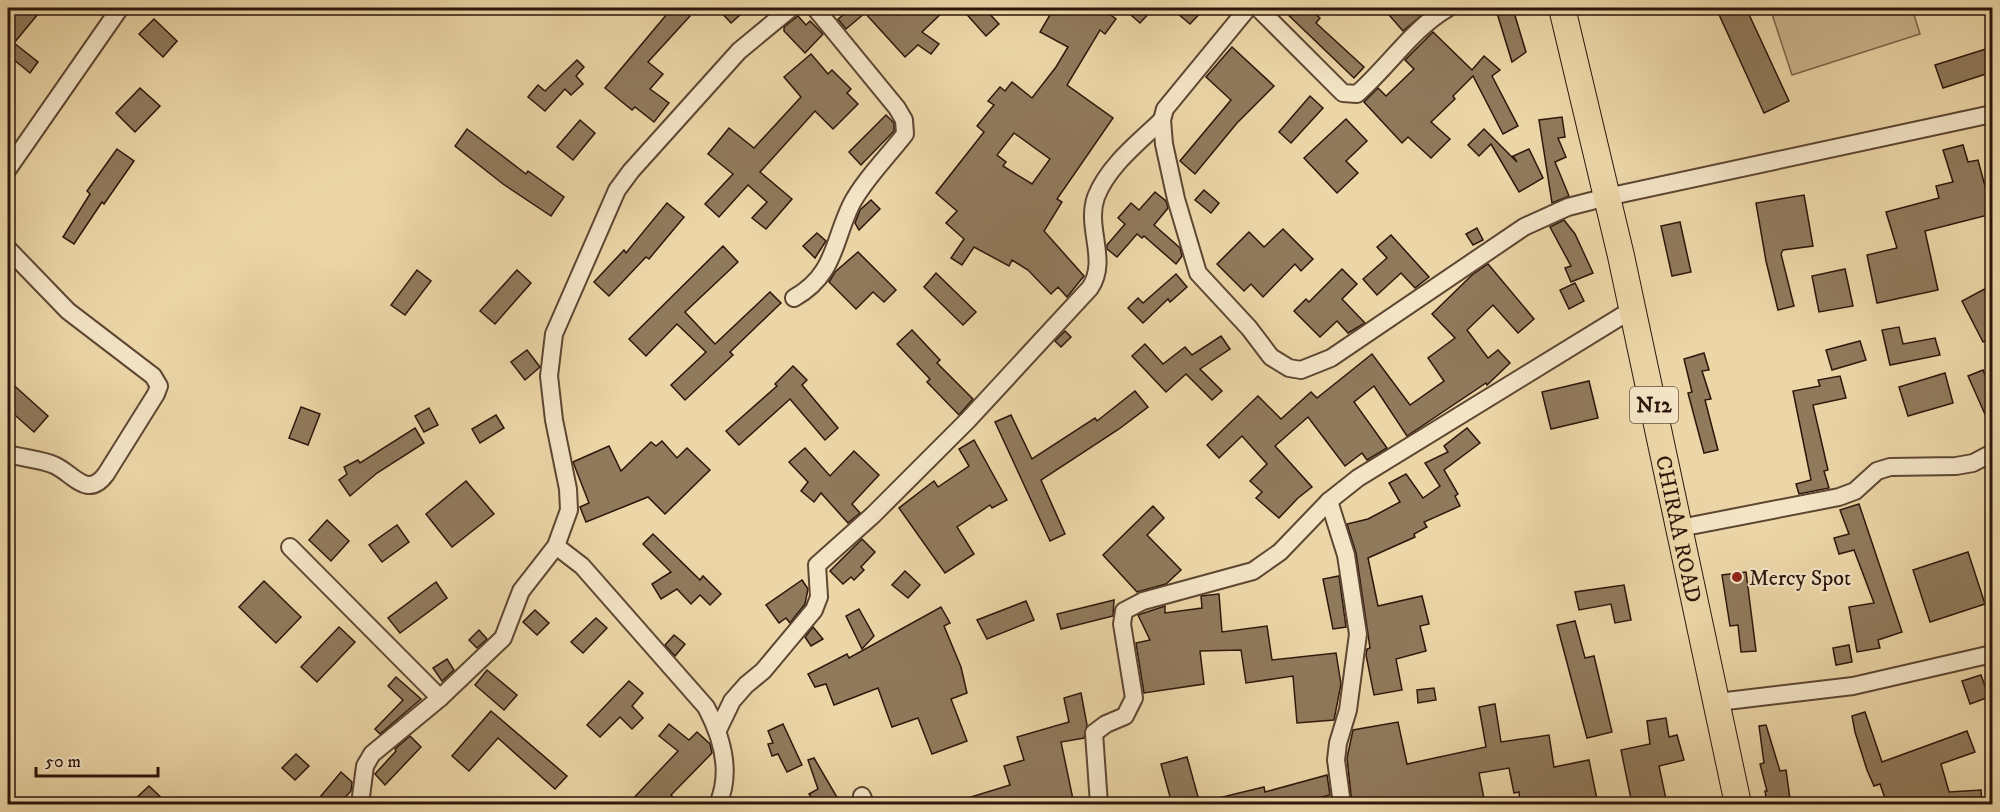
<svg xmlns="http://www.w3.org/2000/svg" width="2000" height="812" viewBox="0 0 2000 812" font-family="'IM FELL DW Pica',serif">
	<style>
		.green { fill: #ccb58c; stroke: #7c664c; stroke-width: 1.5 }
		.building { fill: #907a5c; stroke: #2d160b; stroke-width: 1.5; fill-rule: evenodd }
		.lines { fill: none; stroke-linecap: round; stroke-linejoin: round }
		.minor-casing { stroke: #5d4632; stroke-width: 20 }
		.highway-casing { stroke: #2d160b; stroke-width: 28 }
		.minor { stroke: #f3e4c6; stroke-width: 16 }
		.highway { stroke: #ecd6a7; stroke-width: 26 }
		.poi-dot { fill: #8f2418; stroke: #f3e4c6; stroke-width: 2 }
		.labels { text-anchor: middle; stroke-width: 4.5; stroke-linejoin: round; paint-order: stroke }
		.shield { fill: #f3e4c6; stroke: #685443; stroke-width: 1.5 }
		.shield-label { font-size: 21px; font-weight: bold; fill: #2d160b }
		.street-label { font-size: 22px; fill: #2d160b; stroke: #f3e4c6 }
		.poi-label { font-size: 22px; fill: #2d160b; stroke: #f3e4c6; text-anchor: start }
	</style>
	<rect width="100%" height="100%" fill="#ecd6a7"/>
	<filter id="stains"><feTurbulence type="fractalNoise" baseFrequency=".00333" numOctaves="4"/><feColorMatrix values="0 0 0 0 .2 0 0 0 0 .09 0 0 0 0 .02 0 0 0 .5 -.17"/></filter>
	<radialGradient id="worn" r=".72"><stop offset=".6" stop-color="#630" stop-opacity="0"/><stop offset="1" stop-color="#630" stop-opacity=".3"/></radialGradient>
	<polygon class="green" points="1770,8 1912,8 1920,34 1792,75"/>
	<g class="building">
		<polygon points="19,8 43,8 14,43 38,62 30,73 8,55 8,21"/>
		<polygon points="672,8 681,8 690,16 648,62 663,74 650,89 669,103 654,122 635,107 632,110 605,88"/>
		<polygon points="717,8 748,8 731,23"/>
		<polygon points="852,8 891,8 897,15 902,11 905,14 912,8 947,8 922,32 939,44 931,54 918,45 905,57 865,13 846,29 838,19"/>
		<polygon points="961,8 984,8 999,24 986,36"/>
		<path d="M1054,8H1101L1116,19L1105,34L1100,30L1067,85L1113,118L1057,199L1062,202L1044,231L1084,276L1067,297L1058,287L1051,294L1028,270L1012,260L1009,266L974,247L962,265L951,258L964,239L946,223L957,211L936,193L984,132L977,126L994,105L988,101L1000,87L1005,91L1012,82L1032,98L1056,67L1068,47L1040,32ZM1014,133L1050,159L1032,184L1003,166L1006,162L997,155Z"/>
		<polygon points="1123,8 1154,8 1140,23"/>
		<polygon points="1171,8 1205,8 1190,24"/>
		<polygon points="1281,8 1309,8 1320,18 1316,23 1364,67 1354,78"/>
		<polygon points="1383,8 1430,8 1403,31"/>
		<polygon points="1716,8 1746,8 1789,101 1764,113"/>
		<polygon points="1513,9 1526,52 1512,62 1497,13"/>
		<polygon points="798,16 806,25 810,21 823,34 805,53 784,31 784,27"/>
		<polygon points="154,19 177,41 163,57 139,34"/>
		<polygon points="1433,32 1472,70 1484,56 1500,70 1492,76 1518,126 1503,134 1473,76 1453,96 1455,99 1431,122 1450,139 1431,158 1408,137 1402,143 1364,102 1378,88 1386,96 1414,69 1405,60"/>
		<polygon points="1232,47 1274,86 1237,123 1195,174 1180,161 1231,100 1206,77"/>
		<polygon points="1989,48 1992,72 1943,88 1935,65"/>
		<polygon points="811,54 828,74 832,70 851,89 847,93 858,104 833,129 815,111 760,172 792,199 766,229 752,218 767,202 748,185 719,217 705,204 733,174 708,154 729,128 754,148 801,97 784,77"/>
		<polygon points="577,60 584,67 576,76 583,84 571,95 565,89 545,111 528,97 538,85 545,91"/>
		<polygon points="140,88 160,106 135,132 116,113"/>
		<polygon points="1310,96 1323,108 1291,143 1279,132"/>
		<polygon points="886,115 894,123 894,131 861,165 849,152"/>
		<polygon points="1562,117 1565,137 1558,138 1566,157 1555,162 1569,196 1552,203 1539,120"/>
		<polygon points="1346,119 1367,141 1346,161 1358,173 1337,193 1304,158"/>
		<polygon points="580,120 595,133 573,160 557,147"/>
		<polygon points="467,129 526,174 528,171 564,197 551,216 503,184 455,146"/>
		<polygon points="1484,129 1517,162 1513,156 1529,149 1543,178 1519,192 1491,144 1479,156 1468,145"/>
		<polygon points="1963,145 1968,162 1978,160 1985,186 1992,183 1992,214 1925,231 1938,290 1877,303 1867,255 1897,248 1886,212 1939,198 1936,186 1953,182 1943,150"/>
		<polygon points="117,149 134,161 104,204 102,202 74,244 63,237 90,194 87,191"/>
		<polygon points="1204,190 1219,203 1211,213 1195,200"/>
		<polygon points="1155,192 1166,201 1168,208 1154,225 1180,248 1182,256 1176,264 1144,236 1142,238 1137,234 1117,257 1107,249 1107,245 1125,224 1118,218 1131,203 1139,210"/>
		<polygon points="1804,195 1813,246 1783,250 1781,254 1794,306 1778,310 1766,261 1756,203"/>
		<polygon points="871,200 880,209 859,230 855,223 860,210"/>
		<polygon points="667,203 684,217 649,259 646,257 609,296 594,282 624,250 626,253"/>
		<polygon points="1564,220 1575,234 1593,273 1571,282 1565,268 1571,266 1550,227"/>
		<polygon points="1680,222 1691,272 1672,276 1661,226"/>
		<polygon points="1477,228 1483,240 1473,245 1466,234"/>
		<polygon points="1283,229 1313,259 1301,271 1295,264 1263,297 1251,284 1244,291 1217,264 1249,232 1264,247"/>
		<polygon points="817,233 826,241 815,258 803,246"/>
		<polygon points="1391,235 1429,277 1415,288 1401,273 1377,295 1363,279 1387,258 1377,247"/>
		<polygon points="723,246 738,262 685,312 715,344 770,292 781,303 730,352 733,355 685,400 671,385 706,352 677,324 646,356 629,339"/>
		<polygon points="858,252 896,290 884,302 873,292 856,309 829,282 835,272"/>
		<polygon points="1488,264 1534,319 1518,333 1493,305 1467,330 1488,358 1498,350 1510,363 1487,385 1486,383 1407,436 1374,386 1354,402 1387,448 1367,460 1362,453 1345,466 1308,417 1275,446 1312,487 1298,498 1279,518 1256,498 1262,492 1250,481 1267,464 1242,436 1219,458 1207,445 1258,396 1281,419 1311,392 1317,398 1372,354 1410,405 1444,381 1428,358 1455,338 1432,314 1472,275"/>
		<polygon points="1342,269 1357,284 1342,299 1365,323 1348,333 1337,321 1320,337 1294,311 1306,299 1309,302"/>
		<polygon points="1845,269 1853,306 1819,312 1812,276"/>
		<polygon points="417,270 431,281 405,315 391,305"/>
		<polygon points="517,270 531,283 495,324 480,311"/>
		<polygon points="936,273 976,312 963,325 924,287"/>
		<polygon points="1176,274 1187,287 1170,302 1168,299 1143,323 1128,308 1138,298 1143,303"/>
		<polygon points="1575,283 1584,301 1569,309 1560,290"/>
		<polygon points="1992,285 1992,337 1983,342 1962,301"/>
		<polygon points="1899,327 1903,344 1935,338 1940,355 1890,365 1882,330"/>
		<polygon points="912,330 940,360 937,363 973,399 959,415 927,382 930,379 897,344"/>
		<polygon points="1065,331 1071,337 1061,347 1055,341"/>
		<polygon points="1221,336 1230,349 1200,369 1222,391 1212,400 1186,374 1166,392 1132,356 1145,344 1163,364 1185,347 1192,355"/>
		<polygon points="1860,341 1866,360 1832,370 1826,350"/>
		<polygon points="527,350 540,367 525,380 511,362"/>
		<polygon points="1704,353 1709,370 1702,371 1711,399 1705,400 1718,450 1704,453 1688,393 1692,392 1684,359"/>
		<polygon points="793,366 807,380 802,385 838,428 825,440 790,399 739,445 726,431 777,386 775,384"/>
		<polygon points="1983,370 1992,391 1992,430 1968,376"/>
		<polygon points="1945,373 1953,403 1908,416 1899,387"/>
		<polygon points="1840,376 1846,398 1813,405 1828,470 1824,471 1829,488 1799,494 1796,484 1811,480 1793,391 1820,386 1818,380"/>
		<polygon points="8,380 48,416 34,432 8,409"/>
		<polygon points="1589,381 1598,418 1551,429 1542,392"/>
		<polygon points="1135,391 1148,407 1119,429 1041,480 1065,534 1050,541 995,422 1011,415 1032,459 1095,418 1097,421"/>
		<polygon points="301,407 320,414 308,445 289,438"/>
		<polygon points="429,408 438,425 424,432 415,416"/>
		<polygon points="496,415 504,428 480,443 472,429"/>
		<polygon points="415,428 424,443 377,473 350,496 339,480 347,474 344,467 358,460 360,463"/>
		<polygon points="1467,428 1480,443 1444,470 1458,494 1455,496 1460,506 1424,522 1427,527 1414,534 1415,537 1368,558 1378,606 1422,596 1429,624 1420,626 1426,651 1396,659 1402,690 1374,695 1366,655 1367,649 1370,648 1356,553 1347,524 1368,519 1400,502 1389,483 1406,474 1423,498 1440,486 1425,463 1448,452 1444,446"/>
		<polygon points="974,440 1007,500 992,508 990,505 957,527 974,554 945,573 899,508 934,481 938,487 969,466 959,449"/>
		<polygon points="662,441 677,458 687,448 710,470 665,514 648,497 586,522 580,507 589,503 573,462 609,446 621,471 651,442 656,446"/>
		<polygon points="805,448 830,476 854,451 879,475 852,504 860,513 848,523 821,493 814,502 801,491 808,482 789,462"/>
		<polygon points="466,481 494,514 452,547 426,514"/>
		<polygon points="1859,504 1902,632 1878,640 1880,648 1857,652 1849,607 1874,603 1854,550 1839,554 1834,538 1849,534 1840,510"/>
		<polygon points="1153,506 1164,518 1147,535 1181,570 1166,584 1137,592 1103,555"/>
		<polygon points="327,520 349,541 331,561 309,540"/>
		<polygon points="397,525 409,542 382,562 369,545"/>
		<polygon points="653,534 700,580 703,576 721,594 710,605 700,595 691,604 677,589 661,599 652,584 671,572 643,544"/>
		<polygon points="862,539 875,552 861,567 864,570 854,580 851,577 843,584 830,571"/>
		<polygon points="1968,552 1985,604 1930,622 1913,570"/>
		<polygon points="905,571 920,585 908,598 892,585"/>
		<polygon points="1746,572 1756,651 1741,652 1738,625 1730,626 1722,575"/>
		<polygon points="1339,576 1346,627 1333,629 1323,579"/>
		<polygon points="802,580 808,589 805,604 790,623 786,618 779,623 766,605"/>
		<polygon points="264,581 301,617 276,643 239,607"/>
		<polygon points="436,582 447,598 400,633 388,618"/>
		<polygon points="1624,585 1631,620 1615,623 1611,604 1579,610 1575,592"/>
		<polygon points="1219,594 1222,632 1267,626 1272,660 1336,653 1341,684 1334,720 1297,723 1293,676 1246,683 1241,650 1200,651 1204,684 1144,693 1136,643 1150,640 1138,615 1165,606 1165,613 1202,608 1201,596"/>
		<polygon points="1114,600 1113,616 1061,629 1057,614"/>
		<polygon points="1026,601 1034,620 987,639 977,620"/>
		<polygon points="941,607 950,623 944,626 961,667 967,693 951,699 967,741 932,754 918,718 892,727 878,688 834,705 826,684 815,687 808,674 847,654 849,658"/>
		<polygon points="859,609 874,636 862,649 846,616"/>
		<polygon points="535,610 549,623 537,635 523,622"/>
		<polygon points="596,618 607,628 583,653 571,642"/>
		<polygon points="1575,621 1585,658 1594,656 1612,732 1587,738 1557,625"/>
		<polygon points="339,627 355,642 317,682 301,667"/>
		<polygon points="813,627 823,639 811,646 805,637"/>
		<polygon points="479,630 487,639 477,648 469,640"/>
		<polygon points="674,635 685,644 675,656 665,645"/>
		<polygon points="1849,645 1852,662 1836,665 1833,648"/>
		<polygon points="447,659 454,670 442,681 433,668"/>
		<polygon points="487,670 517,695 504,710 475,685"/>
		<polygon points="1981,675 1989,697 1970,704 1962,681"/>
		<polygon points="396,677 421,699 380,734 375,729 403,700 388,686"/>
		<polygon points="629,681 643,693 632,706 643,718 632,729 620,717 600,737 587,725"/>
		<polygon points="1434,688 1436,700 1418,703 1417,690"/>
		<polygon points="1081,693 1087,725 1084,738 1061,742 1074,804 958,804 958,801 1010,785 1004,766 1024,760 1017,737 1069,722 1064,698"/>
		<polygon points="1495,704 1501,742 1549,735 1554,767 1589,760 1598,804 1520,804 1519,792 1514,793 1509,768 1479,773 1485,804 1352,804 1347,758 1353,730 1398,722 1407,764 1486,747 1479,707"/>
		<polygon points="491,711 567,776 555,789 498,738 469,771 452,756"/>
		<polygon points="1865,712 1882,762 1967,731 1975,752 1941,764 1949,792 1981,790 1982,804 1887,804 1880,784 1874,786 1867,770 1855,732 1852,716"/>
		<polygon points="1666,718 1669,737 1677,735 1684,760 1659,766 1666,799 1632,804 1621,750 1650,744 1647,721"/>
		<polygon points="669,724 689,740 697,732 710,744 712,753 671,795 680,804 628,804 678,751 659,736"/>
		<polygon points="783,724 802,765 787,772 778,754 772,756 768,744 773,743 768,731"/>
		<polygon points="1766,725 1780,771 1786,770 1790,799 1784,800 1785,804 1767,804 1765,791 1767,791 1760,764 1764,763 1759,726"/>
		<polygon points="410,736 421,747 385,785 375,774 396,751 395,749"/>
		<polygon points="296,754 309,766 295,780 282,768"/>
		<polygon points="1187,757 1200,804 1172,804 1161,764"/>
		<polygon points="814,758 841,804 816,804 809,794 818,789 808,760"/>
		<polygon points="341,772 352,782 351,791 339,804 331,804 321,796"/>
		<polygon points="1327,775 1330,795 1295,804 1214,804 1214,799 1264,787 1265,792"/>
		<polygon points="149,786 168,804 130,804"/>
	</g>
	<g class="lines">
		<g class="minor-casing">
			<g id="minor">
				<polyline points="1248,8 1165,109 1162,120 1164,144 1176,199 1198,273 1249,328 1271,357 1289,368 1301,370 1331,358 1524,227 1568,207 1607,197 1992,114"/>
				<path d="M1258,8L1343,93L1357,94C1388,67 1413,28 1448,8"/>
				<polyline points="8,169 120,8"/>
				<path d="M8,249L68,311L153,376L159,386L156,394L106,474C87,500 73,473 54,465C41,459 22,458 8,454"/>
				<path d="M794,298C835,275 833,242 851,205C863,181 889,155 905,134L904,120L897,108L815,8"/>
				<polyline points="1329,501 1346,555 1358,634 1348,710 1338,743 1336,760 1342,804"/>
				<polyline points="1680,528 1839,497 1855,491 1877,471 1890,467 1956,466 1973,463 1992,453"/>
				<path d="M556,546L582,566L706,707C722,737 732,772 718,804"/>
				<polyline points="290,547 440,698"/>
				<polyline points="1718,702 1853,686 1992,654"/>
				<path d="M718,730L732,701L746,685L763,671L814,610L819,597L817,565L873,515L968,420L1090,288C1109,260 1085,228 1096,197C1108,166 1138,143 1162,120"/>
				<polyline points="862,796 865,804"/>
				<polyline points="360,804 365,766 372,754 440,698 503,638 521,591 556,546 569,510 568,489 554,420 549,376 554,334 617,190 631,171 739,51 791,8"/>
				<polyline points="1099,804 1094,733 1106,724 1125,716 1134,698 1122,624 1124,611 1143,601 1253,571 1280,552 1329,501 1358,478 1633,309"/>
			</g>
		</g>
		<g class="highway-casing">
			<g id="highway">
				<path id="s1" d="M1562,8L1621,256L1738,804"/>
			</g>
		</g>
		<use href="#minor" class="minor"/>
		<use href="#highway" class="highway"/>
	</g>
	<circle class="poi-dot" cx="1737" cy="577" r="6"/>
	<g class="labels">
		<rect class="shield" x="1630" y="387" width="48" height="36" rx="4.5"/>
		<g class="shield-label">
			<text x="1654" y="412">N12</text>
		</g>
		<g class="street-label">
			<text dy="8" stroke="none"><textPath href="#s1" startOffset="534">CHIRAA ROAD</textPath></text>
		</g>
		<g class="poi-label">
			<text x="1749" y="585">Mercy Spot</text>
		</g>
	</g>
	<rect width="2000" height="812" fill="none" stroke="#ecd6a7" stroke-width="30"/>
	<rect x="9" y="9" width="1982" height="794" fill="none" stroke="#2d160b" stroke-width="3"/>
	<rect x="15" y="15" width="1970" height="782" fill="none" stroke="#2d160b" stroke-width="1.5"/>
	<path d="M36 767v9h122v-9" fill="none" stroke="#2d160b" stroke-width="3"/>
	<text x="45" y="767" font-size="18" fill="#2d160b" stroke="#f3e4c6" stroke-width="4.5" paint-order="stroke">50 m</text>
	<rect width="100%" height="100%" filter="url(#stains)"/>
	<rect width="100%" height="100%" fill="url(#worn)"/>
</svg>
